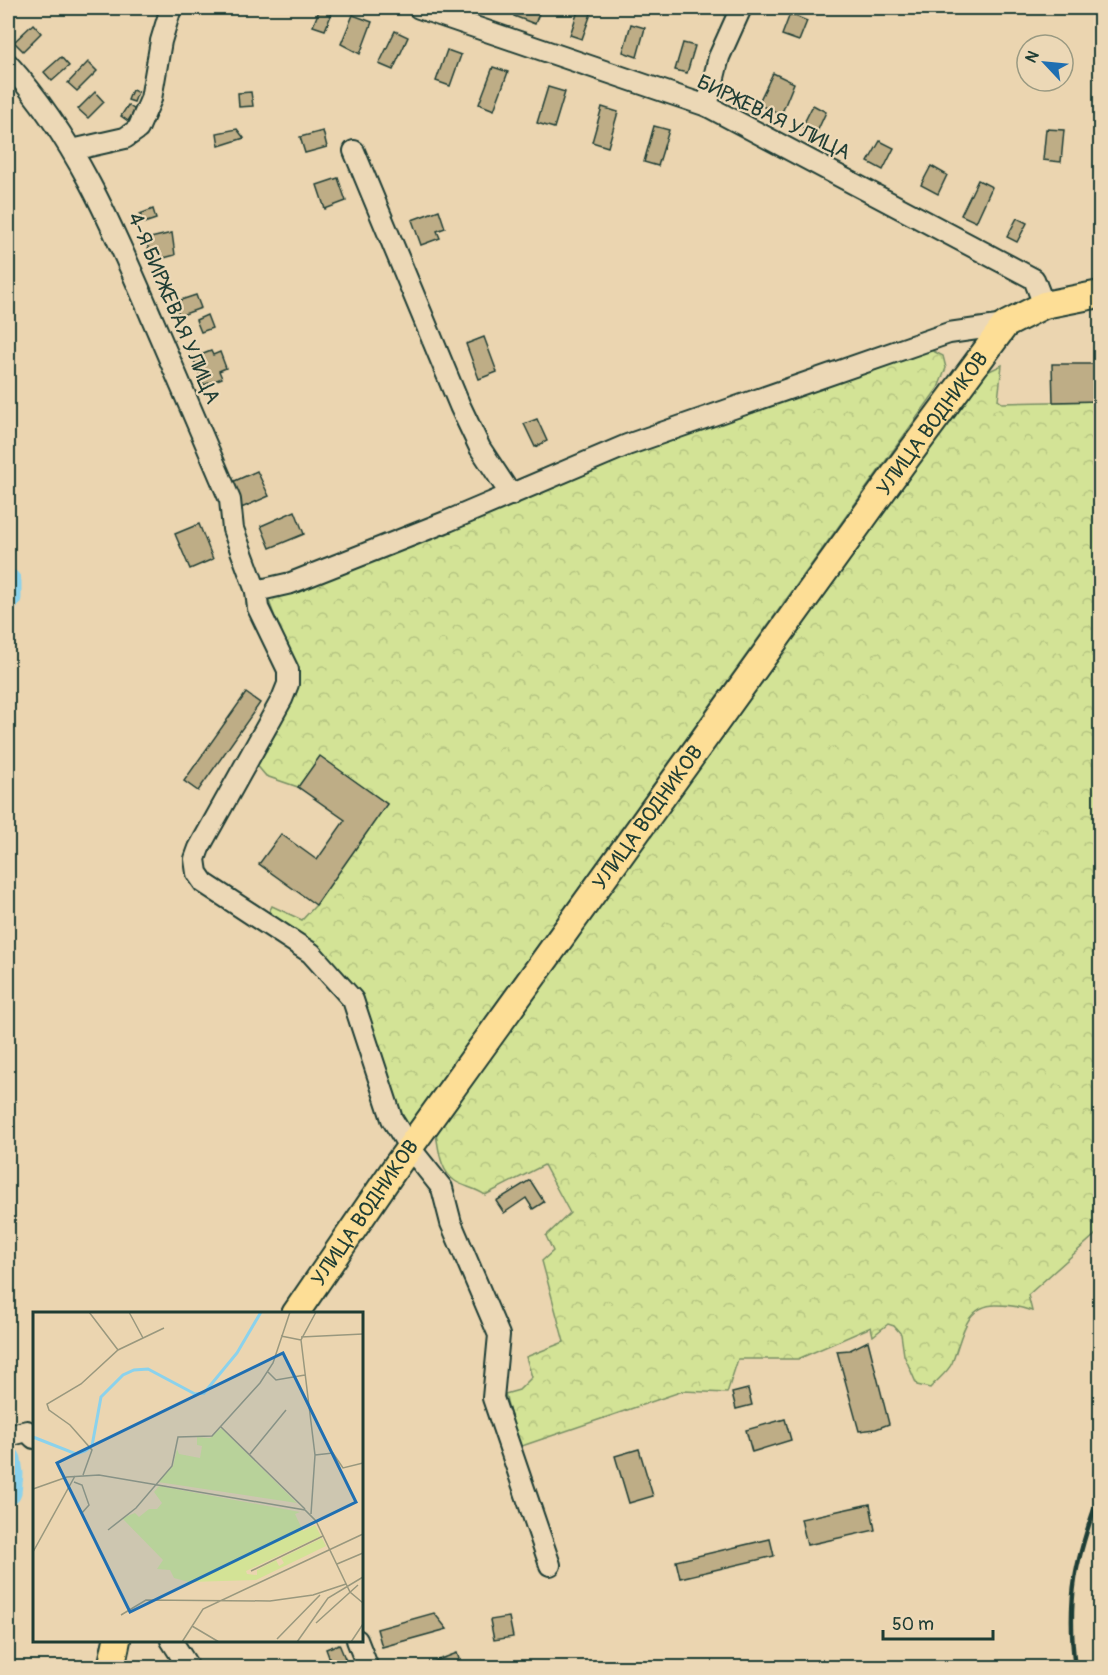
<svg xmlns="http://www.w3.org/2000/svg" width="1108" height="1675" viewBox="0 0 1108 1675" font-family="Pangolin,sans-serif">
	<style>
		.forest { fill: url(#forest-crowns); stroke: #799065; stroke-width: 1.5 }
		.lines { fill: none; stroke-linecap: round; stroke-linejoin: round }
		.river { stroke: #8bd2ec; stroke-width: 27 }
		.building { fill: #bead86; stroke: #1f3d34; stroke-width: 1.5 }
		.minor-casing { stroke: #1f3d34; stroke-width: 24 }
		.major-casing { stroke: #1f3d34; stroke-width: 30 }
		.minor { stroke: #ecd8b6; stroke-width: 20 }
		.major { stroke: #fdde96; stroke-width: 26 }
		.rail { stroke: #1f3d34; stroke-width: 4.5 }
		.labels { text-anchor: middle; stroke-width: 4.5; stroke-linejoin: round; paint-order: stroke }
		.street-label { font-size: 21px; fill: #1f3d34; stroke: #ecd8b6 }
		.inset-river { fill: none; stroke: #8bd2ec; stroke-width: 3 }
		.inset-road { fill: none; stroke: #99987e; stroke-width: 1.5 }
		.view { fill: #1f6fb2; fill-opacity: 0.15; stroke: #1f6fb2; stroke-width: 3 }
		.inset-edge { fill: none; stroke: #1f3d34; stroke-width: 3 }
	</style>
	<defs>
		<pattern id="forest-crowns" width="20" height="18" patternUnits="userSpaceOnUse" patternTransform="scale(1.5)"><rect width="20" height="18" fill="#d3e396"/><path d="M2 6a3 3 0 1 1 6 0M12 15a3 3 0 1 1 6 0" fill="none" stroke="#b5c482"/></pattern>
	</defs>
	<rect width="100%" height="100%" fill="#ebd5b0"/>
	<filter id="ink" filterUnits="userSpaceOnUse"><feTurbulence type="fractalNoise" baseFrequency=".0167" numOctaves="2"/><feDisplacementMap in="SourceGraphic" scale="12" xChannelSelector="R" yChannelSelector="G"/><feConvolveMatrix kernelMatrix="1 2 1 2 8 2 1 2 1" color-interpolation-filters="sRGB"/></filter>
	<g filter="url(#ink)">
		<g class="forest">
			<polygon points="927,348 943,356 946,368 938,388 406,1129 356,994 266,918 272,906 302,920 316,905 387,804 320,757 298,787 266,776 255,763 291,661 266,593 631,451"/>
			<path d="M1002,365L998,400L1002,403L1100,401V1225L1096,1234L1028,1295L1032,1311C1019,1306 1010,1305 996,1305C964,1305 962,1339 952,1363C948,1372 937,1380 930,1388L917,1385L904,1355L901,1334L894,1326L888,1324L873,1336L871,1327L798,1359H738L727,1393L683,1391L519,1447L505,1394L519,1390L532,1377L526,1357L564,1342L542,1261L553,1251L546,1236L570,1213L544,1165L485,1195C476,1188 464,1187 455,1181C440,1171 439,1150 436,1134L967,392L983,374Z"/>
		</g>
		<g class="lines">
			<g class="river">
				<polyline points="8,582 8,597"/>
				<polyline points="8,1460 10,1474 8,1492"/>
			</g>
		</g>
		<g class="building">
			<polygon points="320,8 334,8 325,30 313,26"/>
			<polygon points="517,8 541,8 535,24 514,16"/>
			<polygon points="579,8 593,8 582,39 570,35"/>
			<polygon points="790,14 807,21 799,41 782,35"/>
			<polygon points="353,15 372,22 360,54 341,44"/>
			<polygon points="33,24 41,33 23,51 14,42"/>
			<polygon points="631,24 645,28 637,57 623,52"/>
			<polygon points="395,31 408,37 393,70 379,64"/>
			<polygon points="683,43 695,46 687,73 675,70"/>
			<polygon points="447,50 461,55 450,86 436,81"/>
			<polygon points="61,57 69,66 52,81 44,72"/>
			<polygon points="88,62 97,71 77,91 68,83"/>
			<polygon points="493,67 508,72 494,110 479,104"/>
			<polygon points="773,73 794,83 781,115 758,104"/>
			<polygon points="548,87 565,92 554,128 537,123"/>
			<polygon points="132,90 138,92 134,102 128,100"/>
			<polygon points="95,92 104,102 88,118 78,109"/>
			<polygon points="251,92 253,106 239,107 238,93"/>
			<polygon points="128,105 135,110 128,121 121,116"/>
			<polygon points="813,105 826,112 816,134 802,127"/>
			<polygon points="602,107 618,112 608,147 592,142"/>
			<polygon points="654,126 669,130 658,166 644,162"/>
			<polygon points="237,129 244,138 219,146 217,133"/>
			<polygon points="1046,129 1064,130 1061,162 1043,160"/>
			<polygon points="323,131 327,147 305,153 300,137"/>
			<polygon points="880,141 894,148 883,170 868,162"/>
			<polygon points="931,166 947,175 938,194 921,185"/>
			<polygon points="338,178 346,201 325,209 317,185"/>
			<polygon points="978,180 992,187 976,222 961,215"/>
			<polygon points="153,209 156,219 144,223 140,214"/>
			<polygon points="439,210 445,228 437,231 440,238 421,245 412,220"/>
			<polygon points="1017,218 1027,223 1017,242 1007,237"/>
			<polygon points="172,233 175,255 160,259 158,252 150,255 146,239"/>
			<polygon points="196,295 201,308 179,316 175,302"/>
			<polygon points="207,315 212,328 201,332 196,320"/>
			<polygon points="484,337 497,372 479,379 466,344"/>
			<polygon points="211,351 213,355 220,352 226,368 219,371 222,378 204,385 193,358"/>
			<polygon points="1094,358 1100,358 1100,401 1053,402 1052,364 1095,364"/>
			<polygon points="537,419 547,441 535,447 524,424"/>
			<polygon points="257,471 269,496 239,509 228,484"/>
			<polygon points="295,511 304,534 270,548 261,526"/>
			<polygon points="199,524 213,559 190,569 175,534"/>
			<polygon points="246,693 260,703 198,791 184,781"/>
			<polygon points="320,756 387,804 316,905 259,864 281,834 317,860 345,820 298,787"/>
			<polygon points="530,1180 544,1202 533,1209 526,1198 504,1213 496,1201"/>
			<polygon points="868,1341 889,1424 876,1429 859,1431 837,1351 850,1350"/>
			<polygon points="748,1389 752,1405 736,1409 732,1393"/>
			<polygon points="785,1419 791,1440 752,1452 746,1430"/>
			<polygon points="639,1449 653,1496 629,1503 615,1456"/>
			<polygon points="870,1504 875,1530 807,1545 801,1519"/>
			<polygon points="770,1539 774,1556 680,1578 676,1561"/>
			<polygon points="434,1613 447,1629 382,1647 377,1629"/>
			<polygon points="509,1617 513,1637 494,1640 490,1620"/>
			<polygon points="339,1644 349,1668 333,1668 326,1649"/>
			<polygon points="457,1653 462,1668 417,1668"/>
		</g>
		<g class="lines">
			<g class="minor-casing">
				<g id="minor">
					<polyline points="419,8 707,106 1034,279 1044,305"/>
					<path d="M8,64C75,138 112,225 151,316C177,377 204,438 230,500L233,529L256,591L258,608L288,670V684L282,699L199,848L195,859L197,873L204,883L311,953L353,1000L392,1119L410,1148L442,1188L451,1223L499,1335L493,1398L550,1565"/>
					<polyline points="707,106 719,57 741,8"/>
					<polyline points="72,150 125,138 138,129 151,99 161,41 171,8"/>
					<polyline points="354,151 460,406 480,448 511,495"/>
					<polyline points="256,591 291,583 448,521 627,445 949,333 1005,325"/>
					<polyline points="8,1436 27,1431 34,1438"/>
					<polyline points="171,1640 189,1668"/>
					<polyline points="357,1640 368,1668"/>
				</g>
			</g>
			<g class="major-casing">
				<g id="major">
					<path id="s1" d="M295,1314L397,1165L902,464L1005,325L1044,305L1100,294"/>
					<polyline points="111,1668 117,1640"/>
				</g>
			</g>
			<use href="#minor" class="minor"/>
			<use href="#major" class="major"/>
			<path class="rail" d="M1075,1668C1066,1597 1076,1558 1100,1493"/>
		</g>
	</g>
	<g class="labels">
		<g class="street-label">
			<text transform="translate(774 117) rotate(26)" y="7">БИРЖЕВАЯ УЛИЦА</text>
			<text transform="translate(174 308) rotate(67)" y="7">4-Я БИРЖЕВАЯ УЛИЦА</text>
			<text dy="7" stroke="none"><textPath href="#s1" startOffset="1095">УЛИЦА ВОДНИКОВ</textPath></text>
			<text dy="7" stroke="none"><textPath href="#s1" startOffset="609">УЛИЦА ВОДНИКОВ</textPath></text>
			<text dy="7" stroke="none"><textPath href="#s1" startOffset="123">УЛИЦА ВОДНИКОВ</textPath></text>
		</g>
	</g>
	<g transform="translate(33 1312)">
		<rect width="330" height="330" fill="#ebd5b0"/>
		<path d="M188,116L264,191L125,170L140,154L144,137L146,142L167,146L169,134L164,133V125L177,126ZM126,174L267,200L262,202L270,219L282,213L288,224L213,259L214,262L224,263V258L243,248L246,254L251,251L248,246L289,226L293,234L223,268L156,270L141,266L137,258L124,257L130,248L89,206L102,201L106,205L116,197H124L129,191L121,180Z" fill="#d3e396"/>
		<path class="inset-river" d="M0,125L43,142L52,139L59,134L68,85L90,63L101,58L115,57L162,82L171,81L204,41L228,0"/>
		<path class="inset-road" d="M56,0L85,38M96,0L110,26M248,24L268,28M268,25L330,22M235,60L243,68L272,63M187,114L272,197M217,142L253,98M282,143L300,141L310,156L330,151M50,163L59,138L37,113L16,98L14,92L48,72L85,38L131,16M41,170L49,173L56,193L48,202M0,177L34,165L66,163L272,198L283,209L317,280L330,291M278,202L282,143L268,28L283,0M75,218L103,196L139,154L145,125L179,124L227,71L240,51L257,0M0,240L42,164M304,252L330,241M218,259L290,224M88,303L113,288L237,289L280,283L313,272M283,311L325,273M159,314L186,330M244,327L287,283M149,330L170,297L330,222M264,330L295,286L330,265M318,330L330,312"/>
		<path class="view" d="M250,41L323,190L97,300L24,151Z"/>
		<rect width="330" height="330" class="inset-edge"/>
	</g>
	<rect width="1108" height="1675" fill="none" stroke="#ecd8b6" stroke-width="30"/>
	<rect x="15" y="15" width="1078" height="1645" fill="none" stroke="#1f3d34" stroke-width="2" filter="url(#ink)"/>
	<g transform="translate(1045 63) rotate(296)"><circle r="28" fill="#ecd8b6" stroke="#9a9a82" stroke-width="1.5"/>
	<path d="M0-4.5L10 22L0 15L-10 22Z" fill="#1f6fb2"/>
	<text y="-9" font-size="16" font-weight="bold" text-anchor="middle" fill="#1f3d34">N</text>
	</g>
	<path d="M883 1630v9h110v-9" fill="none" stroke="#1f3d34" stroke-width="3"/>
	<text x="892" y="1630" font-size="18" fill="#1f3d34" stroke="#ecd8b6" stroke-width="4.5" paint-order="stroke">50 m</text>
</svg>
